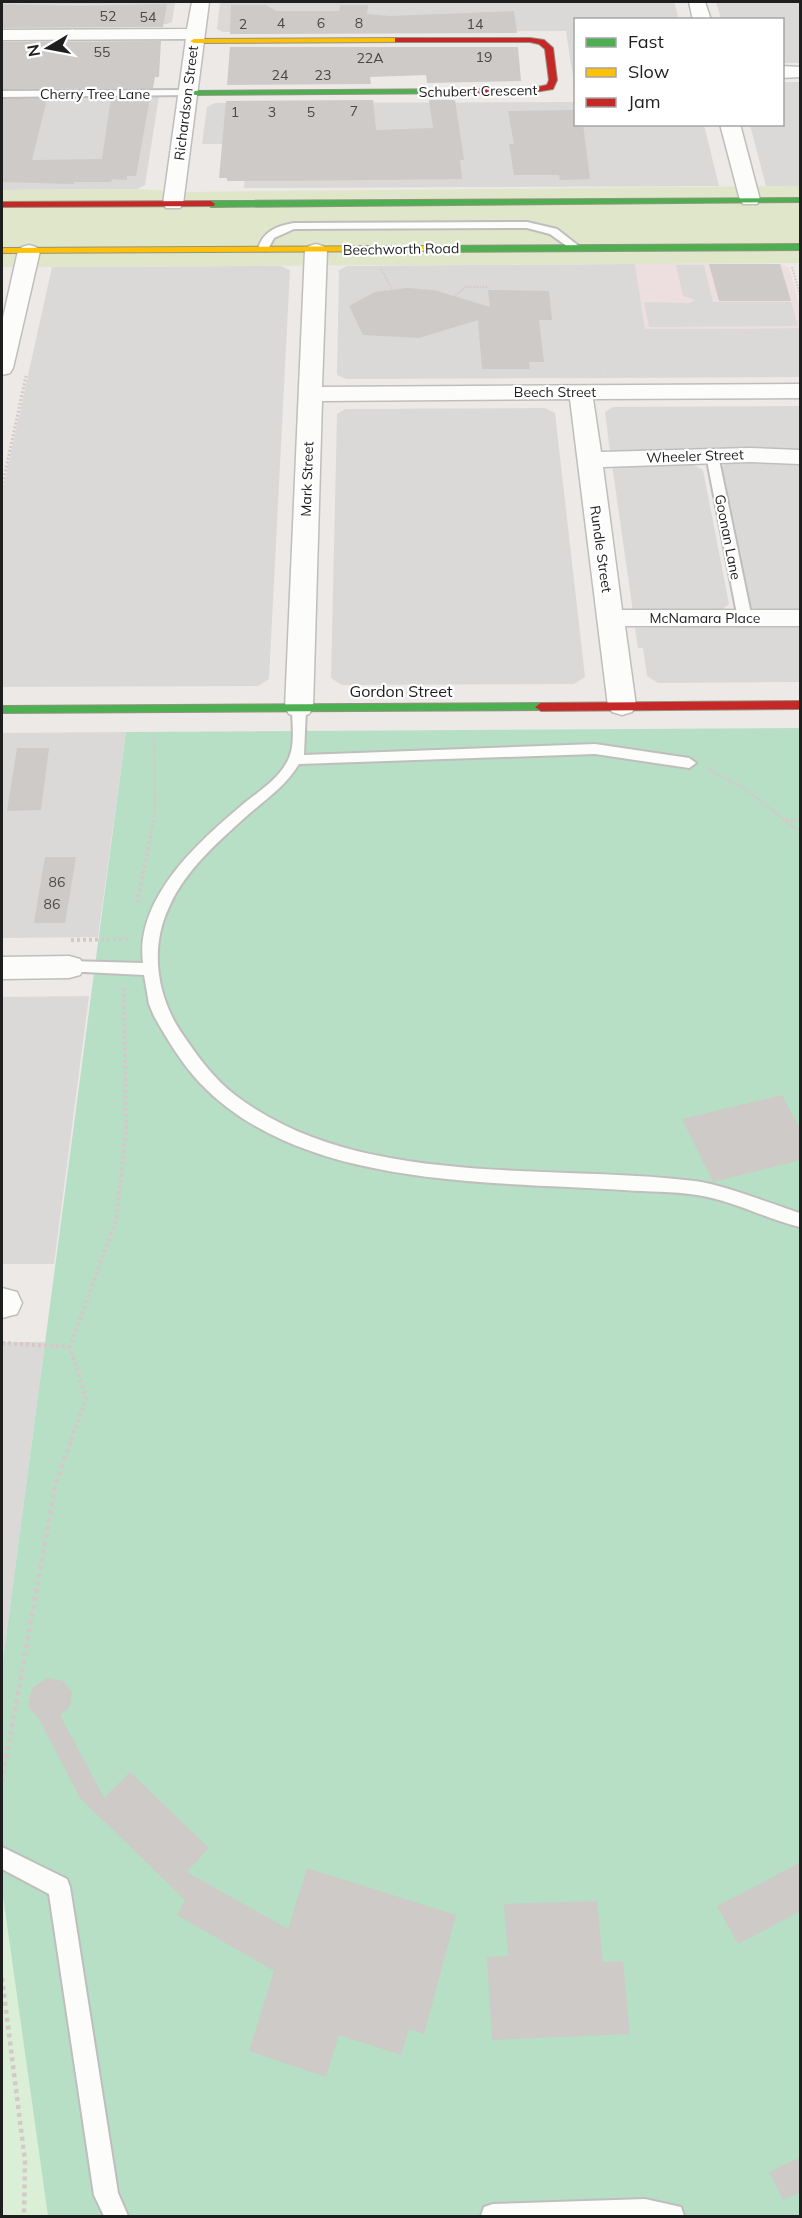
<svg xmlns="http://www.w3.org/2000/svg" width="802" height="2218" viewBox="0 0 802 2218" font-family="Mulish,sans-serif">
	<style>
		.residential { fill: #dbd9d8 }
		.commercial { fill: #eddfe0 }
		.religious { fill: #dad9d8 }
		.grass { fill: #dfe6c9 }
		.park { fill: #daefd5 }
		.pitch { fill: #b7dfc5 }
		.building { fill: #cdcac8 }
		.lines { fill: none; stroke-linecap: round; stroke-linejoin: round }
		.lane-casing { stroke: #bfbebd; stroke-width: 4 }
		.street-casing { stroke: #bfbebd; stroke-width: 3 }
		.fast-casing { stroke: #959281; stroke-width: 2 }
		.slow-casing { stroke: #959281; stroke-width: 2 }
		.jam-casing { stroke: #959281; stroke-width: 2 }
		.path-far3 { stroke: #d5c8c9; stroke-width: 2; stroke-dasharray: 1.5 1.5; stroke-linecap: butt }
		.path-far2 { stroke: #d5c8c9; stroke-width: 3; stroke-dasharray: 2 2; stroke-linecap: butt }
		.path-far1 { stroke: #d5c8c9; stroke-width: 4; stroke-dasharray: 3 3; stroke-linecap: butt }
		.path { stroke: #d5c8c9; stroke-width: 4.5; stroke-dasharray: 4 4; stroke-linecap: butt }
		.lane { fill: #fcfcfb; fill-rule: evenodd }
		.street { fill: #fcfcfb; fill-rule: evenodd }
		.fast { fill: #4caf50; fill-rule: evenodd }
		.slow { fill: #ffc107; fill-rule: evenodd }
		.jam { fill: #c62828; fill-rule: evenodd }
		.labels { text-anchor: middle; stroke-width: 4.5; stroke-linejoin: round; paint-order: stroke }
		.number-label { font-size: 14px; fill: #4a4948 }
		.far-street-label { font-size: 14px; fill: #1e1e1e; stroke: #fff }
		.street-label { font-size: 16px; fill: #1e1e1e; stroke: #fff }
	</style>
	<rect width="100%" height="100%" fill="#ece9e7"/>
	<g class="residential">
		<polygon points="2,2 175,2 172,22 167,24 2,24"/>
		<polygon points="220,2 674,2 679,19 576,20 575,91 566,31 223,32 217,29"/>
		<polygon points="716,2 800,2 800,63 783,63 782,20 721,19"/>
		<polygon points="783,82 800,82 800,186 766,186 750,125 782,124"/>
		<polygon points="159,96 145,185 137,189 2,190 2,97"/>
		<polygon points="575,102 576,124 704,125 719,186 244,188 247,144 202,144 207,107 215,103"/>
		<polygon points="281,266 290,270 269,679 258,686 2,687 2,493 52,267"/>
		<polygon points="800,328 800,377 605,378 597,329"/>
		<polygon points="800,406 800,453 682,450 615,454 610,451 605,412 613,407"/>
		<polygon points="545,408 555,413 585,677 574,684 342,685 331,678 337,414 345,409"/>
		<polygon points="800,463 800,610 758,611 748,605 721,467 726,464"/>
		<polygon points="612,464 692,464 703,470 729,604 720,611 633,612"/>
		<polygon points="800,625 800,682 658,683 647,676 643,648 638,648 635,628"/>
		<polygon points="126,732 98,937 2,938 2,733"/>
		<polygon points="89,996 54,1264 2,1264 2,997"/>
		<polygon points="2,1342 45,1342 2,1667"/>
	</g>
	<polygon class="commercial" points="635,264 781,264 789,268 792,278 800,310 800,328 645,329"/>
	<g class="religious">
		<polygon points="635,264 645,329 598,329 605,378 346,379 337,375 339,270 347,266"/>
		<polygon points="676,265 704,265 713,302 791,302 798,326 649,327 644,302 689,303 695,300 683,296"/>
	</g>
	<polygon class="grass" points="800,186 800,263 2,267 2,190 137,189 187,192"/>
	<polygon class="park" points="2,1889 3,1890 48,2216 2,2216"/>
	<polygon class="pitch" points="800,728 800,2216 48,2216 2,1889 2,1667 126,732"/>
	<g class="building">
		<polygon points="2,4 79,6 167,4 163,27 2,28"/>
		<polygon points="231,5 266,5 276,11 339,11 340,5 368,5 367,14 390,16 514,11 517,33 230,34"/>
		<polygon points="161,41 159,77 155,77 153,88 2,89 2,42"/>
		<polygon points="230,47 518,47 521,81 427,83 426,75 370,77 371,84 227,85"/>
		<polygon points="111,98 150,98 136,176 127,176 127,180 112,179 111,182 74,182 74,184 2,182 2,99 47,99 32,160 102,159"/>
		<polygon points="373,100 376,130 433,128 429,100 455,100 464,160 460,160 462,179 288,181 227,181 227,178 219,178 226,101"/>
		<polygon points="576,110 576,124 583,124 590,179 560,180 559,175 514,175 509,144 514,144 508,111"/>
		<polygon points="709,264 780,264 791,301 719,301"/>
		<polygon points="407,288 434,290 490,307 488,290 549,291 552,320 539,320 544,362 529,362 530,369 482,369 478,320 419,338 363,335 349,306 375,292"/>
		<polygon points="17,748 49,748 41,810 7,811"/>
		<polygon points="45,857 76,857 65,923 34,923"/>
		<polygon points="782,1095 801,1130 801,1160 713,1182 682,1119"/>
		<polygon points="47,1678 63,1681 72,1692 70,1707 60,1715 104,1798 130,1772 209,1848 187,1872 288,1929 307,1868 456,1915 424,2034 409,2029 401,2055 339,2035 326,2077 249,2051 274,1971 177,1915 185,1900 80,1798 39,1719 28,1706 32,1688"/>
		<polygon points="801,1862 801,1911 738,1944 717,1906"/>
		<polygon points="597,1901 603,1962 623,1961 630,2034 492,2040 487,1957 508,1956 504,1904"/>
		<polygon points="801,2157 801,2192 783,2200 769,2172"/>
	</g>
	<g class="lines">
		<g class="lane-casing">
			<g id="lane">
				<polygon points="188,90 193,93 191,95 2,97 2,91"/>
				<path d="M527,222L557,229L580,247L571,249L550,234L527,228L294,229L274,238L267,251L258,249C263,231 277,226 294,223Z"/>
				<polygon points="712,451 718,455 752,619 745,623 738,619 706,455"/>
				<path d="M299,704L306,708L304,755L595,744L689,758L696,763L689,768L595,754L299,764C286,785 268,798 250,813C220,840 185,870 169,907C149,949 157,998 183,1035C198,1057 214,1079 235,1095C359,1190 548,1163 695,1181C725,1185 771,1204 800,1213V1227C766,1219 732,1200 697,1195C673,1191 648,1192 624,1190C489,1181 301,1189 200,1083C182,1064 167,1039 154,1016L149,1004L144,975L64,971L61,967L69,961L143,963C135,899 197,843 241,806C256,793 277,781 287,762C296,746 292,725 292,708Z"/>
				<polygon points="2,1847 67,1879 70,1887 118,2193 128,2216 104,2216 94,2195 49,1894 2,1869"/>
				<polygon points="645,2199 681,2207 684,2216 481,2216 484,2207 493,2204"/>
			</g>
		</g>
		<g class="street-casing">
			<g id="street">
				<polygon points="192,2 209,2 183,204 180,208 166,208 163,204 186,39 2,40 2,30 187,29"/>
				<polygon points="689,2 705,2 711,20 693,20"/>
				<polygon points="782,66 800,67 800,77 782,78"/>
				<polygon points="720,124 740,124 760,200 757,204 743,204 740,200"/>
				<polygon points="316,244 323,246 327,250 322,387 800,384 800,398 593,399 601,452 750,448 800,450 800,464 750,462 603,467 622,610 800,610 800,626 625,626 636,706 632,712 622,715 612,712 608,706 570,399 322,401 313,708 309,714 299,717 289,714 285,708 305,250 309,246"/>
				<polygon points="29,245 36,247 40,251 13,368 10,373 2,375 2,322 18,251 22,247"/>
				<polygon points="69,956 80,959 85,967 80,975 69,978 2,979 2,957"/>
				<polygon points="2,1288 17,1292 22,1303 17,1314 2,1318"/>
			</g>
		</g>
		<g class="fast-casing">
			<g id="fast">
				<polygon points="481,89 484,89 484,93 188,95 184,93 188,91"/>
				<polygon points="800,198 800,202 211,207 207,204 211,201"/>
				<polygon points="800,244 800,250 429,252 425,249 429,246"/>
				<polygon points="541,703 547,707 545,710 2,713 2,706"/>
			</g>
		</g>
		<g class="slow-casing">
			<g id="slow">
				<polygon points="398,38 401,38 401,42 194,43 190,41 194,39"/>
				<polygon points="429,246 432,247 432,251 2,253 2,248"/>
			</g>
		</g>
		<g class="jam-casing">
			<g id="jam">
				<polygon points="395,38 530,38 544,40 553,48 557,80 553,89 529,93 478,93 478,89 529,89 547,85 549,80 545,49 539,44 530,42 395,42"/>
				<polygon points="211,201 215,204 214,206 2,207 2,202"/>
				<polygon points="800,701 800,709 541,711 535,707 541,703"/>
			</g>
		</g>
		<g class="path-far3">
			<polyline points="792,267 800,295"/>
			<polyline points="381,269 392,289"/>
			<polyline points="453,297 466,287 488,287"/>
		</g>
		<g class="path-far2">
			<polyline points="2,487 26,376"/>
			<polyline points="707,768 745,789 800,832"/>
			<polyline points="786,820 800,820"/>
			<polyline points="151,834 155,814 154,733"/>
		</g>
		<g class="path-far1">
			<polyline points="137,903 151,833"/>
			<polyline points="71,940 129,939"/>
			<polyline points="2,1343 70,1347"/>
			<polyline points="71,1439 86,1399 70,1347 116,1220 126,1133 124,987"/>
		</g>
		<g class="path">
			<polyline points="2,1782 56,1482 72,1438"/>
			<polyline points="2,1978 25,2161 24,2216"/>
		</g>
		<use href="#lane" class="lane"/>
		<use href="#street" class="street"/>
		<use href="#fast" class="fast"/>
		<use href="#slow" class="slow"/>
		<use href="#jam" class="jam"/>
	</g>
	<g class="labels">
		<g class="number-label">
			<text x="108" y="21">52</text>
			<text x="148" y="22">54</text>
			<text x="281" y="28">4</text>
			<text x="321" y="28">6</text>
			<text x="359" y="28">8</text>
			<text x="243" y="29">2</text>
			<text x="475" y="29">14</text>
			<text x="102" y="57">55</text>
			<text x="484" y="62">19</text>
			<text x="370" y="63">22A</text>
			<text x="280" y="80">24</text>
			<text x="323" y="80">23</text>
			<text x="354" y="116">7</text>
			<text x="235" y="117">1</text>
			<text x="272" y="117">3</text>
			<text x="311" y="117">5</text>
			<text x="57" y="887">86</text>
			<text x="52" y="909">86</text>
		</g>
		<g class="far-street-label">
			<text transform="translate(478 91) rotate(-1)" y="5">Schubert Crescent</text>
			<text x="95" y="99">Cherry Tree Lane</text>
			<text transform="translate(186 103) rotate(-83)" y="5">Richardson Street</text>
			<text transform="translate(401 249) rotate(-1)" y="5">Beechworth Road</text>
			<text x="555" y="397">Beech Street</text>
			<text transform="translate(695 456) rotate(-2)" y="5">Wheeler Street</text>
			<text transform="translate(307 479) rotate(-88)" y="5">Mark Street</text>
			<text transform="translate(728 537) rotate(79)" y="5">Goonan Lane</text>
			<text transform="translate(601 549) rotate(82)" y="5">Rundle Street</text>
			<text x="705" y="623">McNamara Place</text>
		</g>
		<g class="street-label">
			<text x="401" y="697">Gordon Street</text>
		</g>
	</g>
	<rect width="802" height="2218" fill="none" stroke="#1e1e1e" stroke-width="6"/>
	<rect x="574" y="18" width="210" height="108" fill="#ffffff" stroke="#a5a5a5" stroke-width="1.5"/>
	<rect x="586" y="38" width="30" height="9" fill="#4caf50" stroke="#a5a5a5" stroke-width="1.5"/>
	<text x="628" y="48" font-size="18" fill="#1e1e1e">Fast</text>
	<rect x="586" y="68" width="30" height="9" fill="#ffc107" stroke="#a5a5a5" stroke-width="1.5"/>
	<text x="628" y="78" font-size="18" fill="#1e1e1e">Slow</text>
	<rect x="586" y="98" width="30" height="9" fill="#c62828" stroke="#a5a5a5" stroke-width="1.5"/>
	<text x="628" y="108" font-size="18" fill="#1e1e1e">Jam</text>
	<g transform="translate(48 48) rotate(260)" stroke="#ffffff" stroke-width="4.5" paint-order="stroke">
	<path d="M0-4.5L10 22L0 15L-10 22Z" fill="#1e1e1e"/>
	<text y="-9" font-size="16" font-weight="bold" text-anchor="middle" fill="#1e1e1e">N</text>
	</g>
</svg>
